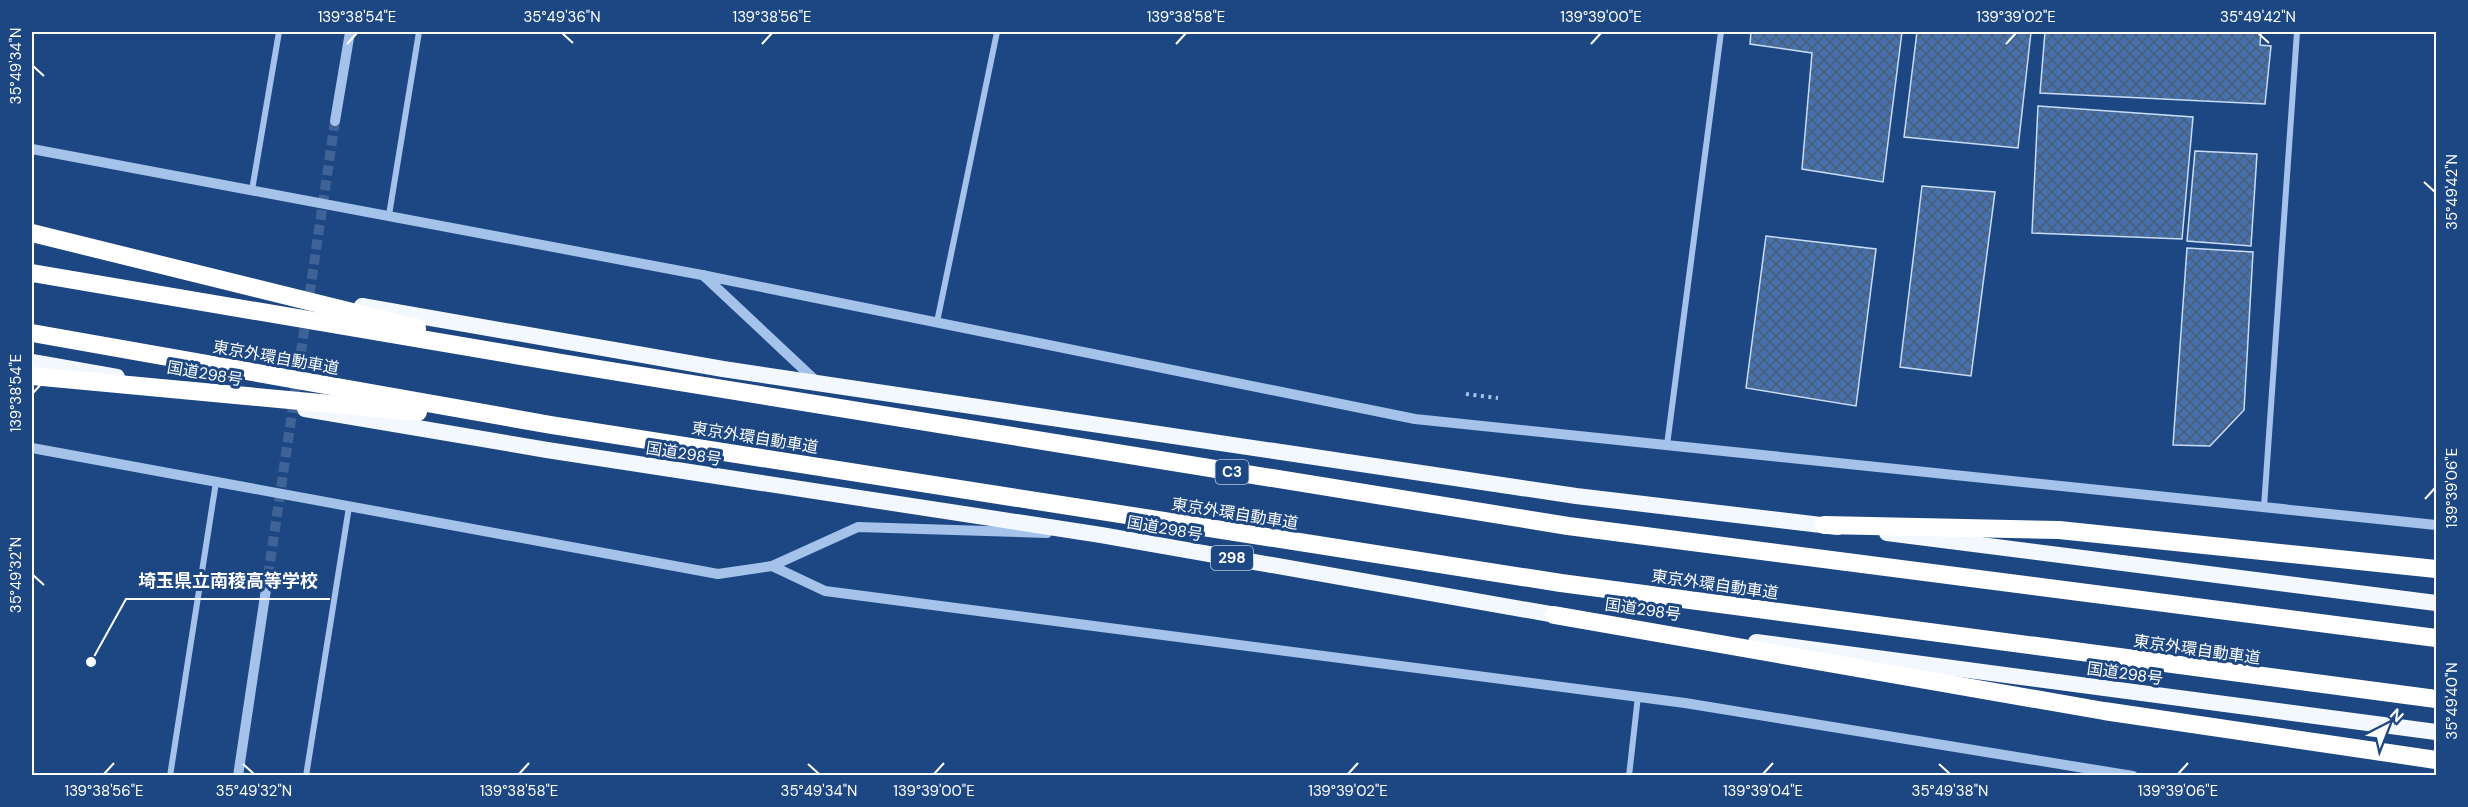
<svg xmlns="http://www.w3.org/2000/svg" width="2468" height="807" viewBox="0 0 2468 807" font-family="'DM Sans','Noto Sans JP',sans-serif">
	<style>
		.building { fill: url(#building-cross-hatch); stroke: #c8dcf7; stroke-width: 1.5 }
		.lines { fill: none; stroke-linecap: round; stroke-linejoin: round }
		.tertiary-tunnel { stroke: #3f6396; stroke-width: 10; stroke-dasharray: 10 5; stroke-linecap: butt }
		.path { stroke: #a4c2ea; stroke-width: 4; stroke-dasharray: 3 4.5; stroke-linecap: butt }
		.minor { stroke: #a4c2ea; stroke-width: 6 }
		.tertiary { stroke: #a4c2ea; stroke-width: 10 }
		.trunk { stroke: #f3f8fe; stroke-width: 16 }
		.motorway { stroke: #fff; stroke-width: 18 }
		.motorway-bridge { stroke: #fff; stroke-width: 18 }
		.ticks { fill: none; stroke: #fff; stroke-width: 2 }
		.labels { text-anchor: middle; stroke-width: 6; stroke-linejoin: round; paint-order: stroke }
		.shield { fill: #1d4783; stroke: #bbc8da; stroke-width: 1.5 }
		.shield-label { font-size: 15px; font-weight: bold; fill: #fff }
		.street-label { font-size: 16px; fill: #fff; stroke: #1d4783 }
		.leader { fill: none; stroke: #fff; stroke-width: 2 }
		.callout-dot { fill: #fff; stroke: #1d4783; stroke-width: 2 }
		.callout-label { font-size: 18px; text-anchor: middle; font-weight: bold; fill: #fff; stroke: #1d4783; stroke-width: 6; stroke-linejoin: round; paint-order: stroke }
		.neatline { fill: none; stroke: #fff; stroke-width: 2 }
		.ticks-label { font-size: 15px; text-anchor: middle; fill: #fff }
	</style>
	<defs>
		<pattern id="building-cross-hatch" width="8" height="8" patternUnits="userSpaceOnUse" patternTransform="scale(1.5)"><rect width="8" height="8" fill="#4671ac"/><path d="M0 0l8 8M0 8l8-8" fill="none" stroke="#495d77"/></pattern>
	</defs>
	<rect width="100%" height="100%" fill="#1d4783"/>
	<g class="building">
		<polygon points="1751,32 1902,32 1883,182 1802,169 1812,53 1750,44"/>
		<polygon points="1917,32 2031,32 2018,148 1904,137"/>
		<polygon points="2045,32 2261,32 2260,45 2271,46 2265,104 2040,93"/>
		<polygon points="2038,106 2193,117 2182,239 2032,233"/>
		<polygon points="2195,151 2257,154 2251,246 2187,241"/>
		<polygon points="1922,186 1995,192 1971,376 1900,367"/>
		<polygon points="1766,236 1876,249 1856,406 1746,388"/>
		<polygon points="2187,248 2253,252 2244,410 2210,446 2173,445"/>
	</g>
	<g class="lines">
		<polyline class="tertiary-tunnel" points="268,576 335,121"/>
		<polyline class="path" points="1466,394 1498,398"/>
		<g class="minor">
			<polyline points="252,190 279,32"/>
			<polyline points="389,215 419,32"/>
			<polyline points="937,322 997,32"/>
			<polyline points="1667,445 1721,32"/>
			<polyline points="2264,507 2297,32"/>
			<polyline points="170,776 216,482"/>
			<polyline points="306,776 349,507"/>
			<polyline points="1629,776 1638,696"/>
		</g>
		<g class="tertiary">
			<polyline points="335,121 350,32"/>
			<polyline points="32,149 702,275 1415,419 2436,525"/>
			<polyline points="703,275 816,381"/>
			<polyline points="32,448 718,574 772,566 858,527 1047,533"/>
			<polyline points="772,566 825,591 1685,703 2133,776"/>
			<polyline points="238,776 268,576"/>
		</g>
		<g class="trunk">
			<polyline points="362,306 723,369 1576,496 1838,527"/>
			<polyline points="32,362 117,377"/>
			<polyline points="305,409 547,450 1101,535 1567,617"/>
			<polyline points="1887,533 2436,603"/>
			<polyline points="1756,642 2436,732"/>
		</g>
		<g class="motorway">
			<polyline points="1824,525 2059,530 2436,569"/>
			<polyline points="1554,615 2104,711 2436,760"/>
		</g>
		<g class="motorway-bridge">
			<polyline points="32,233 417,328"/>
			<polyline points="32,273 562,363 1568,526 2436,638"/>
			<polyline points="32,333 551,425 1561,583 2436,699"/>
			<polyline points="32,376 418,412"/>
		</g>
	</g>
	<path class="ticks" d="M562,33L573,43M2258,33L2269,43M347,44L357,33M762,44L772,33M1176,44L1186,33M1591,44L1601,33M2006,44L2016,33M33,66L44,76M2424,182L2435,192M33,393L43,382M2425,499L2435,488M33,575L44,585M2424,691L2435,701M243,764L254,774M808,764L819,774M1939,764L1950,774M104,774L114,763M519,774L529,763M934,774L944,763M1348,774L1358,763M1763,774L1773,763M2178,774L2188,763"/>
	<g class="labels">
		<g class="shield">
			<rect x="1215.5" y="460" width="33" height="24" rx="4.5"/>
			<rect x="1211" y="546" width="42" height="24" rx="4.5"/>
		</g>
		<g class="shield-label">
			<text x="1232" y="477">C3</text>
			<text x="1232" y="563">298</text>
		</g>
		<g class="street-label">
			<text transform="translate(276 357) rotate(10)" y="6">東京外環自動車道</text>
			<text transform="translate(205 373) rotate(10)" y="6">国道298号</text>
			<text transform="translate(755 437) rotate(9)" y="6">東京外環自動車道</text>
			<text transform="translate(684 453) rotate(9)" y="6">国道298号</text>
			<text transform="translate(1235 513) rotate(9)" y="6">東京外環自動車道</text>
			<text transform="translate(1165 528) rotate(10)" y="6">国道298号</text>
			<text transform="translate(1715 584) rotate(8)" y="6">東京外環自動車道</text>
			<text transform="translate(1643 609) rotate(8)" y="6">国道298号</text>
			<text transform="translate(2197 649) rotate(8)" y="6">東京外環自動車道</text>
			<text transform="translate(2125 673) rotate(8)" y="6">国道298号</text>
		</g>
	</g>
	<path class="leader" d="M91 662L126 599H330"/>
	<circle class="callout-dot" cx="91" cy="662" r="6"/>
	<g class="callout-label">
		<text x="228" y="587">埼玉県立南稜高等学校</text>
	</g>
	<rect width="2468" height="807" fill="none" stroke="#1d4783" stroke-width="66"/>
	<g transform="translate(2387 726) rotate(42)" stroke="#1d4783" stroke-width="4.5" paint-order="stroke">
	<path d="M0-4.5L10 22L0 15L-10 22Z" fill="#ffffff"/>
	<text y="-9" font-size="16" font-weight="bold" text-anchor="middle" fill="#ffffff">N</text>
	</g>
	<rect x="33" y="33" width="2402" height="741" class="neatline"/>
	<g class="ticks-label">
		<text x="357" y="22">139°38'54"E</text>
		<text x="562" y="22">35°49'36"N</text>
		<text x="772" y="22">139°38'56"E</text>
		<text x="1186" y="22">139°38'58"E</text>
		<text x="1601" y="22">139°39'00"E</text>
		<text x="2016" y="22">139°39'02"E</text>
		<text x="2258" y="22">35°49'42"N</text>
		<text transform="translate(16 66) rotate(-90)" y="5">35°49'34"N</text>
		<text transform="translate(2452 192) rotate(-90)" y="5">35°49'42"N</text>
		<text transform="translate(16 393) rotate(-90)" y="5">139°38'54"E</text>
		<text transform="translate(2452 488) rotate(-90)" y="5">139°39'06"E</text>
		<text transform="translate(16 575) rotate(-90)" y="5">35°49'32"N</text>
		<text transform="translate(2452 701) rotate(-90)" y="5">35°49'40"N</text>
		<text x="104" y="796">139°38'56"E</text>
		<text x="254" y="796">35°49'32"N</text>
		<text x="519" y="796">139°38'58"E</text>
		<text x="819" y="796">35°49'34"N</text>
		<text x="934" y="796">139°39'00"E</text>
		<text x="1348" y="796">139°39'02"E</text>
		<text x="1763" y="796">139°39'04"E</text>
		<text x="1950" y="796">35°49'38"N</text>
		<text x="2178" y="796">139°39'06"E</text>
	</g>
</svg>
